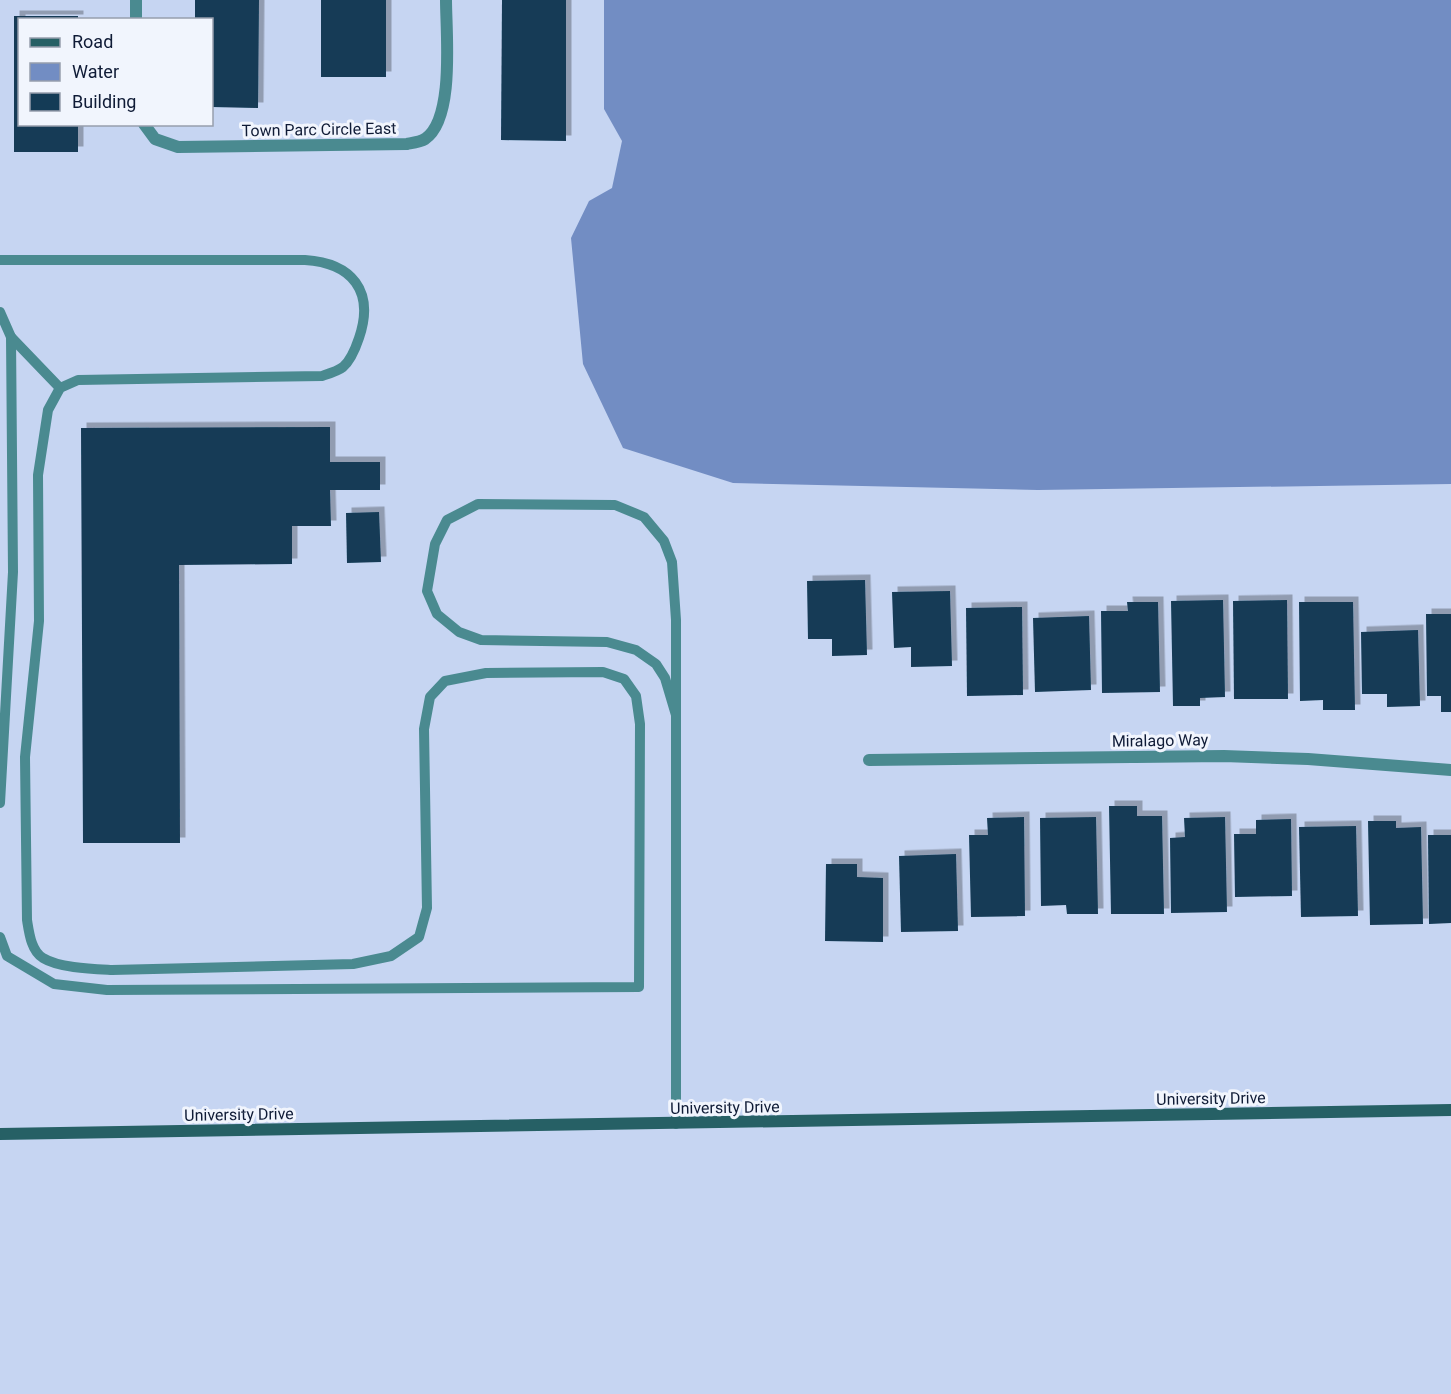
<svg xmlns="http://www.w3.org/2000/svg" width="1451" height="1394" viewBox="0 0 1451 1394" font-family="Roboto,sans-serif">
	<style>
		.water { fill: #728dc3 }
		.building { fill: #143b56; filter: url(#shadow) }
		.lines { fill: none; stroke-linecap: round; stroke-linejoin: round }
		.service { stroke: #4a8a90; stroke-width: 10 }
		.minor { stroke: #4a8a90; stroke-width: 12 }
		.secondary { stroke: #266065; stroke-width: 12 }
		.labels { text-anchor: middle; stroke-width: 6; stroke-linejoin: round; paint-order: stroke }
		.street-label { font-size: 16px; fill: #0f1b36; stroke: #f1f5fd }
	</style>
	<defs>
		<filter id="shadow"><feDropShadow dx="5.5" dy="-5.5" stdDeviation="0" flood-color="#0004"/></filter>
	</defs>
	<rect width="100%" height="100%" fill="#c6d5f2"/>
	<polygon class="water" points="604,0 1451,0 1451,484 1038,490 733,483 623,448 583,364 571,238 589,201 612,188 622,141 604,109"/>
	<g class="building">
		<polygon points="195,0 259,0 258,108 212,107 212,20 195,20"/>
		<rect x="321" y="0" width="65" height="77"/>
		<polygon points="502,0 566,0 566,141 501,140"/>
		<polygon points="14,16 78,16 78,20 20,20 20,124 78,124 78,152 14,152"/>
		<polygon points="330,427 330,462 380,462 380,490 330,490 331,526 292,526 292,564 179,565 180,843 83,843 81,428"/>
		<polygon points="379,512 381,562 347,563 346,513"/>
		<polygon points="865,580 867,655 832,656 832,639 808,639 807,581"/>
		<polygon points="950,591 952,666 911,667 911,647 894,648 892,592"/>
		<polygon points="1223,600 1225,697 1200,698 1200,706 1173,706 1171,601"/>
		<polygon points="1287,600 1288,699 1234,699 1233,601"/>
		<polygon points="1127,602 1158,602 1160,692 1102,693 1101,611 1128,611"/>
		<polygon points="1299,602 1353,602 1355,710 1323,710 1323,700 1300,701"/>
		<polygon points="1022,607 1023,695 967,696 966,608"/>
		<polygon points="1426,614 1451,614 1451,712 1441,712 1441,696 1427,696"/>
		<polygon points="1089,616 1091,690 1035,692 1033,618"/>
		<polygon points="1418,630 1420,706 1387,707 1387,694 1362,694 1361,632"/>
		<polygon points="1109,806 1137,806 1137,816 1162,816 1164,914 1111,914"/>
		<polygon points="1024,817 1025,916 971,917 969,835 988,835 987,818"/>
		<polygon points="1096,817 1098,914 1067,914 1066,905 1041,906 1040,818"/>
		<polygon points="1225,817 1227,912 1171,913 1170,838 1185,837 1184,818"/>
		<polygon points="1291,819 1292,896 1235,897 1234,834 1256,834 1256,820"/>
		<polygon points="1368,821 1396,821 1396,828 1421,827 1423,924 1370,925"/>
		<polygon points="1356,826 1358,916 1301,917 1299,827"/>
		<polygon points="1428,835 1451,835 1451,923 1429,924"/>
		<polygon points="956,854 958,931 901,932 899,856"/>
		<polygon points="826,864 857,864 857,877 883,878 883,942 825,941"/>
	</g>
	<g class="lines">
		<g class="service">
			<path d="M0,260H305C352,263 375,291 359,338C356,347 350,361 343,367C338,371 328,374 322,376L78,380L60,388L48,410L38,475L39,621L25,757L27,920C29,932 31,951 43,958C59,968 93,969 112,970L353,964L391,956L419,937L427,908L424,729L430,697L445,681L486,673L603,672L624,679L636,696L640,724L639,987L107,990L54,984L7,956L0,937"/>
			<polyline points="0,312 11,337 13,572 0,803"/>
			<polyline points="11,337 60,388"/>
			<polyline points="676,1124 676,620 672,562 664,541 644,517 615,505 478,504 447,520 435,544 427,591 437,614 459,632 481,640 607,642 636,650 656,664 665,678 676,715"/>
		</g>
		<g class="minor">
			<polyline points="136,0 136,20"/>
			<path d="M144,124L155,139L178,147L407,144C412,143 420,142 425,139C455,119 446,33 446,0"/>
			<polyline points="869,760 1224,756 1308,759 1451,770"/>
		</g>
		<polyline class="secondary" points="0,1134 1451,1110"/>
	</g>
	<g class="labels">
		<g class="street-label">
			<text transform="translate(319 129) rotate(-1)" y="6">Town Parc Circle East</text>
			<text transform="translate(1160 740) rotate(-1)" y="6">Miralago Way</text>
			<text transform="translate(1211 1098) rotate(-1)" y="6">University Drive</text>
			<text transform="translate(725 1107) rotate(-1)" y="6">University Drive</text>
			<text transform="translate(239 1114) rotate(-1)" y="6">University Drive</text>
		</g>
	</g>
	<rect x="18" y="18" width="195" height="108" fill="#f1f5fd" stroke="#979ead" stroke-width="1.5"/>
	<rect x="30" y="38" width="30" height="9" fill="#266065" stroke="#979ead" stroke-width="1.5"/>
	<text x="72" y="48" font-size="18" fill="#0f1b36">Road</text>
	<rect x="30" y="63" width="30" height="18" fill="#728dc3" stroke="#979ead" stroke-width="1.5"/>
	<text x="72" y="78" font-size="18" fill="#0f1b36">Water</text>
	<rect x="30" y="93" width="30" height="18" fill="#143b56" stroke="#979ead" stroke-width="1.5"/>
	<text x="72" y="108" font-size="18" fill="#0f1b36">Building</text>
</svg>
